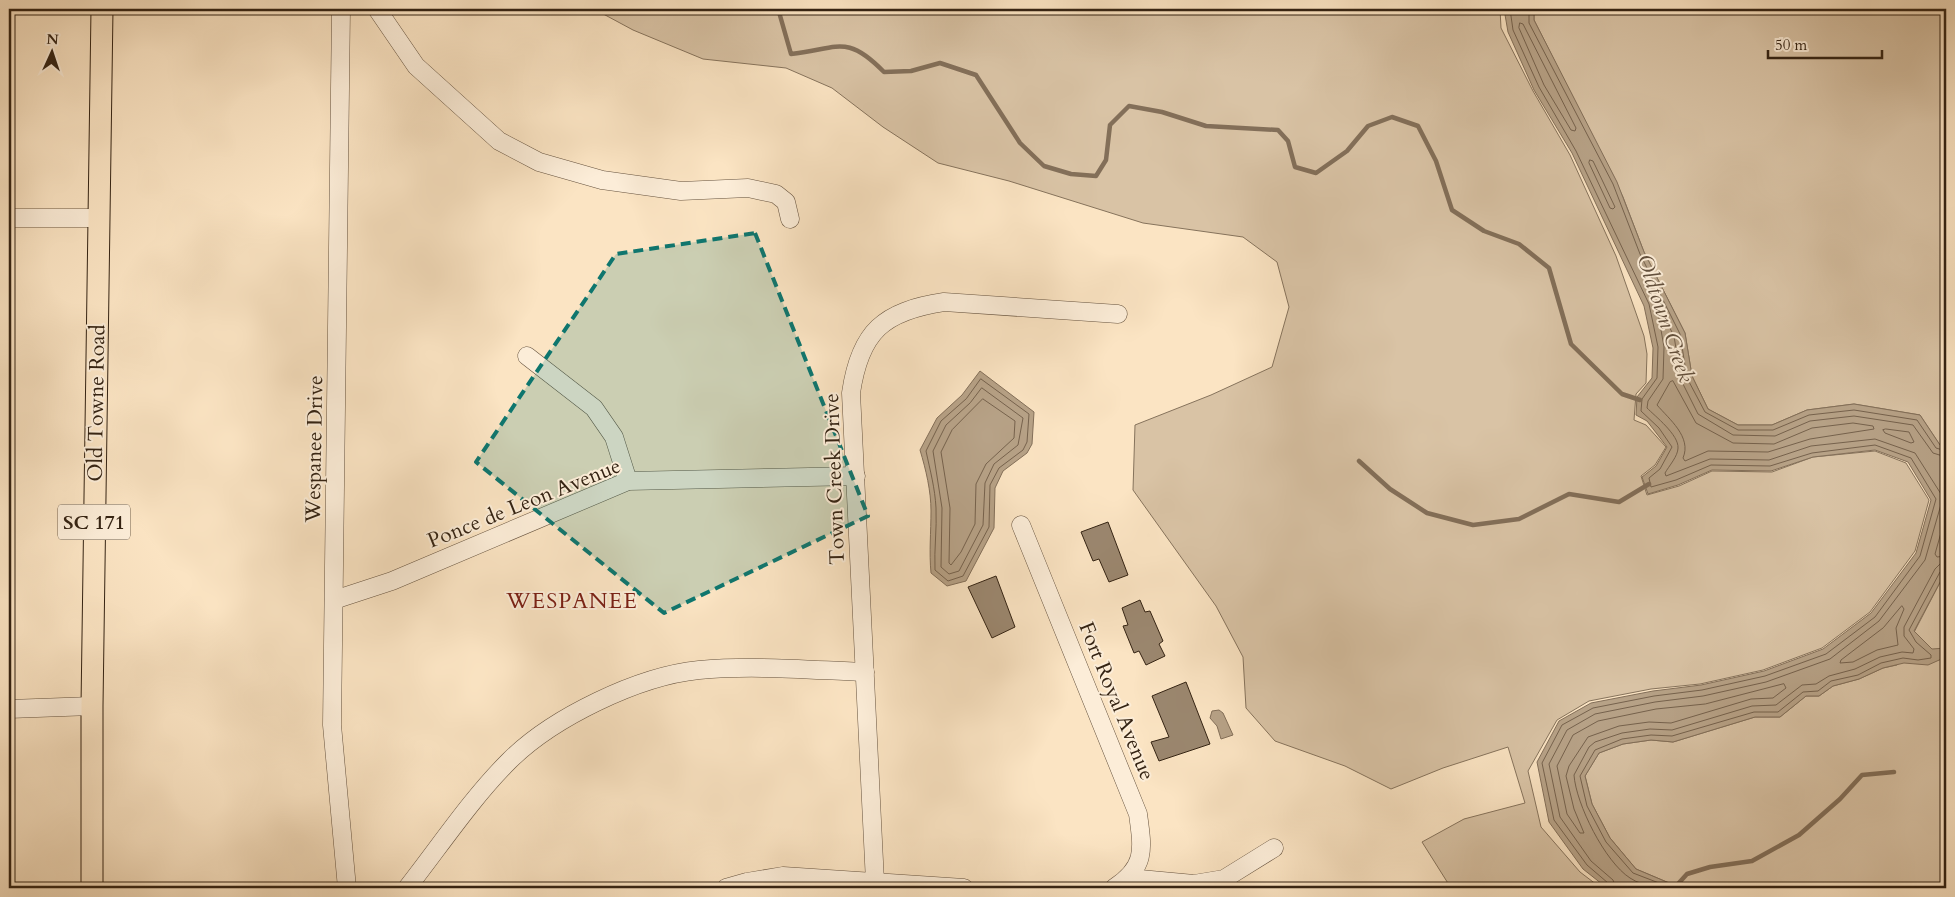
<svg xmlns="http://www.w3.org/2000/svg" width="1955" height="897" viewBox="0 0 1955 897" font-family="Cardo,serif">
	<style>
		.green { fill: #d9c3a5; stroke: #86735c }
		.water { fill: #b7a287; stroke: #836f59 }
		.lines { fill: none; stroke-linecap: round; stroke-linejoin: round }
		.shore { stroke: #76624d; stroke-width: 1 }
		.stream { stroke: #836f59; stroke-width: 4.5 }
		.building { fill: #9b876f; stroke: #342313 }
		.minor-casing { stroke: #66533f; stroke-width: 19 }
		.major-casing { stroke: #342313; stroke-width: 23 }
		.minor { stroke: #fcedd8; stroke-width: 18 }
		.major { stroke: #fbe4c3; stroke-width: 21 }
		.marked { fill: #0f766e; fill-opacity: 0.2; stroke: #0f766e; stroke-width: 4; stroke-dasharray: 10 6; stroke-linejoin: round }
		.labels { text-anchor: middle; stroke-width: 4; stroke-linejoin: round; paint-order: stroke }
		.shield { fill: #fcedd8; stroke: #70604e; stroke-width: 1 }
		.shield-label { font-size: 20px; font-weight: bold; fill: #342313 }
		.street-label { font-size: 21px; fill: #342313; stroke: #fcedd8 }
		.water-label { font-size: 22px; font-style: italic; fill: #624f3c; stroke: #fcedd8 }
		.neighbourhood-label { font-size: 22px; letter-spacing: 1px; fill: #7a1f14; stroke: #fcedd8 }
	</style>
	<rect width="100%" height="100%" fill="#fbe4c3"/>
	<filter id="stains"><feTurbulence type="fractalNoise" baseFrequency=".004" numOctaves="4"/><feColorMatrix values="0 0 0 0 .2 0 0 0 0 .09 0 0 0 0 .02 0 0 0 .5 -.17"/></filter>
	<radialGradient id="worn" r=".72"><stop offset=".6" stop-color="#630" stop-opacity="0"/><stop offset="1" stop-color="#630" stop-opacity=".3"/></radialGradient>
	<g class="green">
		<polygon points="594,9 1500,9 1501,28 1533,91 1570,155 1616,256 1644,336 1647,354 1646,383 1636,394 1634,420 1646,425 1666,447 1655,465 1641,476 1647,495 1679,486 1712,471 1772,472 1813,457 1875,451 1906,463 1929,500 1915,551 1870,612 1822,648 1763,670 1700,684 1651,689 1589,701 1557,720 1528,771 1541,827 1580,872 1601,888 1451,888 1422,842 1464,819 1525,803 1508,747 1443,768 1391,789 1345,766 1275,741 1246,708 1243,657 1216,606 1133,490 1135,425 1211,395 1272,367 1289,307 1277,262 1243,237 1143,223 1009,181 938,163 883,127 832,88 786,68 703,59 633,30"/>
		<polygon points="1534,9 1946,9 1946,446 1940,445 1920,415 1854,404 1807,410 1772,425 1738,425 1708,409 1692,376 1685,333 1644,252 1623,197 1534,20"/>
		<polygon points="1946,571 1946,888 1681,888 1636,869 1610,838 1592,804 1585,776 1599,753 1623,744 1651,740 1673,742 1755,717 1780,717 1806,696 1819,696 1833,686 1859,679 1883,668 1897,665"/>
	</g>
	<g class="water">
		<polygon points="1504,9 1534,9 1534,20 1617,182 1644,252 1685,333 1692,376 1708,409 1738,425 1772,425 1807,410 1854,404 1920,415 1940,445 1946,446 1946,571 1914,631 1932,649 1946,648 1946,657 1928,665 1904,663 1883,668 1859,679 1833,686 1819,696 1806,696 1780,717 1755,717 1673,742 1651,740 1623,744 1599,753 1585,776 1592,804 1610,838 1636,869 1681,888 1607,888 1583,869 1549,822 1537,762 1559,721 1591,703 1653,691 1701,685 1764,671 1823,649 1871,613 1916,553 1931,500 1908,462 1875,450 1813,457 1771,471 1712,470 1678,485 1648,494 1642,477 1656,466 1667,447 1647,421 1636,415 1637,397 1652,378 1653,348 1644,306 1572,153 1534,90 1508,32"/>
		<path d="M980,371L1034,412L1032,444L1027,453L1003,471L995,488L994,528L966,581L947,586L931,573C929,552 931,532 931,511C931,491 926,470 920,450L937,418L962,395Z"/>
		<polygon points="1219,710 1223,713 1233,735 1221,739 1217,726 1210,718 1212,711"/>
	</g>
	<g class="lines">
		<g class="shore">
			<polyline points="1510,9 1513,30 1539,87 1576,151 1649,304 1658,347 1657,378 1642,399 1641,411 1659,428 1672,447 1660,469 1649,478 1651,487 1676,480 1711,465 1770,466 1812,453 1875,445 1911,458 1936,499 1920,556 1875,617 1826,654 1765,676 1702,690 1654,696 1593,708 1562,725 1542,763 1554,820 1587,865 1608,883 1609,888"/>
			<polyline points="1529,9 1529,23 1613,184 1640,254 1680,334 1687,378 1705,412 1738,430 1773,430 1809,415 1854,410 1917,420 1936,448 1946,451"/>
			<polygon points="1520,23 1523,24 1576,128 1575,131 1571,130 1544,85 1519,28"/>
			<polygon points="1590,160 1593,161 1615,207 1613,209 1610,208 1589,163"/>
			<path d="M981,379L1029,414L1027,442L1023,450L999,468L990,485L989,527L963,576L948,581L935,570C934,549 937,529 936,508C935,488 930,470 926,451L941,421L966,399Z"/>
			<path d="M1673,381L1696,423L1733,443L1774,444L1812,428L1853,423L1873,426L1874,429L1810,439L1768,452L1708,451L1685,461L1683,458C1692,437 1669,419 1657,405L1670,382Z"/>
			<polygon points="982,388 1023,418 1018,445 994,464 985,483 983,525 959,571 949,574 941,567 942,508 933,451 946,425 970,403"/>
			<polygon points="983,399 1015,421 1014,438 986,464 976,484 975,524 961,552 951,565 949,563 950,508 941,452 952,430"/>
			<polygon points="1886,429 1909,432 1914,442 1911,443 1885,433 1883,430"/>
			<polyline points="1946,515 1935,554 1937,557 1946,556"/>
			<polygon points="1902,606 1904,609 1896,628 1898,645 1877,650 1853,662 1840,663 1841,660 1883,628"/>
			<polygon points="1784,684 1786,688 1773,698 1751,699 1671,723 1649,722 1619,726 1588,737 1569,766 1566,776 1574,809 1584,833 1580,833 1567,814 1557,766 1573,735 1598,721 1656,709 1705,704"/>
			<path d="M1616,888L1613,880L1591,861L1560,817L1549,764L1567,730L1595,714L1655,702L1703,696L1766,682L1830,659L1879,621L1925,560L1942,501L1941,494L1915,453L1875,439L1811,446L1769,460L1710,459L1666,476L1665,473C1669,466 1678,456 1678,448C1679,435 1655,416 1647,408L1648,401L1663,379L1664,347L1658,313H1662L1674,336L1681,380L1698,414L1733,435L1775,436L1810,421L1854,416L1913,425L1933,453L1946,457"/>
			<path d="M1655,888C1647,885 1637,883 1630,878C1605,862 1576,804 1574,775L1589,747L1595,742L1622,733L1650,729L1672,730L1752,706L1776,705L1802,685L1816,684L1829,676L1855,669L1880,657L1902,652L1913,653L1914,649L1904,636V627L1935,569L1940,564L1946,563"/>
			<polyline points="1672,888 1633,873 1606,842 1587,806 1580,776 1595,750 1622,739 1651,735 1672,736 1754,712 1778,712 1803,692 1818,691 1831,681 1858,675 1881,663 1903,658 1918,660 1931,658 1931,655 1916,642 1909,630 1940,572 1946,569"/>
		</g>
		<g class="stream">
			<path d="M749,9L779,12L791,54C838,49 846,33 884,72L911,71L940,63L976,75L1020,143L1044,166L1071,174L1096,176L1106,160L1110,125L1129,106L1162,112L1206,126L1278,130L1288,141L1295,167L1316,173L1347,151L1368,126L1392,117L1418,126L1436,161L1452,210L1484,231L1519,244L1549,268L1571,344L1622,394L1640,400"/>
			<polyline points="1359,461 1390,489 1427,513 1473,525 1519,519 1569,494 1619,502 1649,484"/>
			<polyline points="1677,885 1687,874 1710,867 1752,861 1799,835 1840,799 1862,775 1894,772"/>
		</g>
	</g>
	<g class="building">
		<polygon points="1108,522 1128,575 1109,582 1099,559 1093,561 1081,532"/>
		<polygon points="996,576 1015,627 992,638 968,587"/>
		<polygon points="1140,600 1145,612 1150,611 1163,641 1159,644 1165,656 1146,665 1139,651 1134,653 1123,626 1128,625 1122,608"/>
		<polygon points="1186,682 1210,744 1159,761 1151,742 1169,737 1152,696"/>
	</g>
	<g class="lines">
		<g class="minor-casing">
			<g id="minor">
				<polyline points="341,9 332,725 347,888"/>
				<polyline points="377,9 416,66 499,141 539,162 602,180 681,191 748,188 776,194 786,202 790,219"/>
				<polyline points="9,218 99,218"/>
				<polyline points="527,356 594,408 614,437 628,481"/>
				<path d="M1021,525L1138,814C1143,850 1146,867 1114,888"/>
				<polyline points="334,600 392,581 628,481 856,476"/>
				<polyline points="9,709 92,706"/>
				<polyline points="1129,878 1194,884 1224,879 1274,848"/>
				<path d="M875,882L851,393C860,331 884,311 944,302L1118,314"/>
				<path d="M407,888C440,846 471,799 509,761C552,718 638,676 699,670C754,665 810,670 865,672"/>
				<polyline points="726,888 747,882 783,876 964,888"/>
			</g>
		</g>
		<g class="major-casing">
			<polyline id="major" points="92,888 92,706 102,9"/>
		</g>
		<use href="#minor" class="minor"/>
		<use href="#major" class="major"/>
	</g>
	<path class="marked" d="M755,233L868,516L664,613L476,462L616,254Z"/>
	<g class="labels">
		<rect class="shield" x="58" y="504.5" width="72" height="35" rx="4"/>
		<g class="shield-label">
			<text x="94" y="529">SC 171</text>
		</g>
		<g class="street-label">
			<text transform="translate(96 403) rotate(-89)" y="7">Old Towne Road</text>
			<text transform="translate(314 449) rotate(-89)" y="7">Wespanee Drive</text>
			<text transform="translate(834 479) rotate(-92)" y="7">Town Creek Drive</text>
			<text transform="translate(524 503) rotate(-22)" y="7">Ponce de Leon Avenue</text>
			<text transform="translate(1117 701) rotate(68)" y="7">Fort Royal Avenue</text>
		</g>
		<g class="water-label">
			<text transform="translate(1666 318) rotate(71)" y="8">Oldtown Creek</text>
		</g>
		<g class="neighbourhood-label">
			<text x="572" y="608">WESPANEE</text>
		</g>
	</g>
	<rect width="1955" height="897" fill="none" stroke="#fbe4c3" stroke-width="30"/>
	<rect x="10" y="10" width="1935" height="877" fill="none" stroke="#342313" stroke-width="2.5"/>
	<rect x="15" y="15" width="1925" height="867" fill="none" stroke="#342313"/>
	<g transform="translate(52 52) rotate(3)" stroke="#fcedd8" stroke-width="4" paint-order="stroke">
	<path d="M0-4L9 19L0 12L-9 19Z" fill="#342313"/>
	<text y="-8" font-size="14" font-weight="bold" text-anchor="middle" fill="#342313">N</text>
	</g>
	<path d="M1768 50v8h114v-8" fill="none" stroke="#342313" stroke-width="2.5"/>
	<text x="1775" y="50" font-size="15" fill="#342313" stroke="#fcedd8" stroke-width="4" paint-order="stroke">50 m</text>
	<rect width="100%" height="100%" filter="url(#stains)"/>
	<rect width="100%" height="100%" fill="url(#worn)"/>
</svg>
